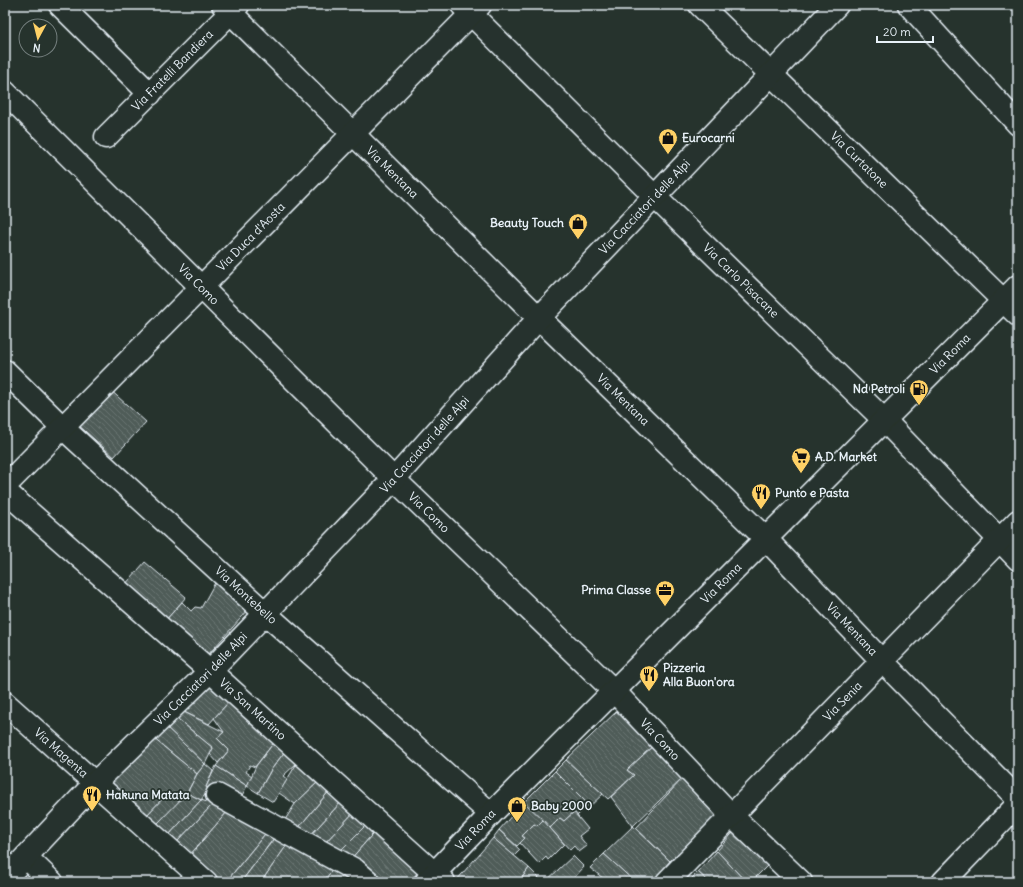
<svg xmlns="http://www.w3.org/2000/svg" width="1023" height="887" viewBox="0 0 1023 887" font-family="Delius,sans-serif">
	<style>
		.building { fill: url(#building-back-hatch); stroke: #e8f1f8 }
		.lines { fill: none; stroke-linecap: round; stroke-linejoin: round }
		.minor-casing { stroke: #e8f1f8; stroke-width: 25 }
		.minor { stroke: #26332d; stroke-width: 22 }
		.labels { text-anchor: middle; stroke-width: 3.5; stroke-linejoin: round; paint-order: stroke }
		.street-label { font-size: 12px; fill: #e8f1f8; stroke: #26332d }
		.poi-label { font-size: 12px; font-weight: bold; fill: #e8f1f8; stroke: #26332d; text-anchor: start }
	</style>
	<defs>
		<pattern id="building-back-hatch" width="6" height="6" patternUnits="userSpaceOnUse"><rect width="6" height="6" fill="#505c59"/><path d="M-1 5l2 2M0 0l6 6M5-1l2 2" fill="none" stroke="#697472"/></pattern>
	</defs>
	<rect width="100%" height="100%" fill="#26332d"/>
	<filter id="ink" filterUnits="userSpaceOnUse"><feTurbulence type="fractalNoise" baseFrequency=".025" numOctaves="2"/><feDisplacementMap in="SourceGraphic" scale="8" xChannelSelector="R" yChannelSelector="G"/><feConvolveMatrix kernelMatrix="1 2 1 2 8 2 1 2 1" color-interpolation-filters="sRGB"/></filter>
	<g filter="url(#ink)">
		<g class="building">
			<polygon points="108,388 146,422 114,457 76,423"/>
			<polygon points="145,562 186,597 165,621 124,586"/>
			<polygon points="217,579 250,608 206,657 165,621 182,602 191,611 195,607 201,608"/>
			<polygon points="211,677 232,698 209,724 182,711"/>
			<polygon points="230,701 275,741 255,767 250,765 246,772 252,776 247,786 216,766 229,750 217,738 224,732 214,718"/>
			<polygon points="618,710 655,744 627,770 634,775 608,799 566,760"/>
			<polygon points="182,711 224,732 217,738 229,750 218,763 210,754 213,748 174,716"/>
			<polygon points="174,716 213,748 205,764 165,726"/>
			<polygon points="165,726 205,764 197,774 153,738"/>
			<polygon points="153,738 197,774 187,793 180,801 169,792 146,816 112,783"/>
			<polygon points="275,741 286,750 271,770 258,793 247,786 256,766"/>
			<polygon points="655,744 684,777 633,826 611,797 634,775 627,770"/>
			<polygon points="286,750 297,763 283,776 288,780 273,802 258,793 271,770"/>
			<polygon points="566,760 603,794 589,807 555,771"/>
			<polygon points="297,763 319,781 295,804 279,793"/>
			<polygon points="205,764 213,771 206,787 210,788 201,800 187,793 197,774"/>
			<polygon points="216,766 247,786 238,803 206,787"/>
			<polygon points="555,771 588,804 577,816 574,812 564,821 560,818 550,828 524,802"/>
			<polygon points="684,777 721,814 670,861 636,828"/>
			<polygon points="319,781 330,790 295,832 281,826 295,804"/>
			<polygon points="330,790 343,800 307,839 295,832"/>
			<polygon points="169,792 180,801 156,825 146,816"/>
			<polygon points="187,793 201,800 169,835 156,825"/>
			<polygon points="201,800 213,804 177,842 169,835"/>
			<polygon points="343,800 356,810 323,845 307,839"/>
			<polygon points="524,802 543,820 537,826 534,824 522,836 525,838 517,846 499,830"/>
			<polygon points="213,804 228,811 190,855 177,842"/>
			<polygon points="356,810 369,822 337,854 323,845"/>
			<polygon points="228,811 265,834 226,882 222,882 190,855"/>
			<polygon points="574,812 588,829 579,836 587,846 579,852 574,846 570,850 550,828 560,818 564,821"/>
			<polygon points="543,820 564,844 548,860 546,857 539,864 520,843 525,838 522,836 534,824 537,826"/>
			<polygon points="369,822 378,828 350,860 337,854"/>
			<polygon points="633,826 670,861 652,882 635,882 604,854"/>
			<polygon points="378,828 421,869 409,882 374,882 350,860"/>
			<polygon points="737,828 771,862 751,882 746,882 717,851"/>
			<polygon points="499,830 520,850 514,856 493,838"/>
			<polygon points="265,834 274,838 241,882 226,882"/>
			<polygon points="276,836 288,844 261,882 241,882"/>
			<polygon points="493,838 529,868 519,882 457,882 456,881"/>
			<polygon points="289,842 334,868 323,882 261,882"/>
			<polygon points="717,851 746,882 709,882 698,872"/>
			<polygon points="604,854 635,882 608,882 590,868"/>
			<polygon points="573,856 584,867 570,882 545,882"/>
			<polygon points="334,868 354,882 323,882"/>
			<polygon points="529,868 543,882 519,882"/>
			<polygon points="698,872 709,882 688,882"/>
			<polygon points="779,876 785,882 773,882"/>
		</g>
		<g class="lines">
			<g class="minor-casing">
				<g id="minor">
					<polyline points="60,5 150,94"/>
					<path id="s1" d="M223,5L539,318L766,539L882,661L1018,799"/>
					<path id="s2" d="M462,5L655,197L884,420L1018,559"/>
					<path id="s3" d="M700,5L1018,315"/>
					<polyline points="909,5 1018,124"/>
					<path id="s4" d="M5,92L394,479L615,692L732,816L801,882"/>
					<path id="s5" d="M106,137L238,5"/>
					<path id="s6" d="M5,371L63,428L265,613L491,814"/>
					<path id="s7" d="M5,486L480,5"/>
					<path id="s8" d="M5,491L210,671L444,882"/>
					<path id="s9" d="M5,703L206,882"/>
					<polyline points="217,795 355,870 369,882"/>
					<polyline points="26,857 52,882"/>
					<path id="s10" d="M5,879L95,783L210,671L394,479L539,318L837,5"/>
					<path id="s11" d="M426,882L491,814L1018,286"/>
					<path id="s12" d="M667,882L1018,521"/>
					<polyline points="943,882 1018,804"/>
				</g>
			</g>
			<use href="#minor" class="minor"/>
		</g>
	</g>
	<defs>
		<g id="shop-pin" transform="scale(1)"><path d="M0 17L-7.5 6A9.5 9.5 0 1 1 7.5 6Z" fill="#ffd166" stroke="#26332d"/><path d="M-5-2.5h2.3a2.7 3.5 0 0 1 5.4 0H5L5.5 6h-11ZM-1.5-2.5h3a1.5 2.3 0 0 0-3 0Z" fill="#111"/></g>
		<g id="fuel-pin" transform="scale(1)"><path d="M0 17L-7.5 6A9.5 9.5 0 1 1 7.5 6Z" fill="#ffd166" stroke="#26332d"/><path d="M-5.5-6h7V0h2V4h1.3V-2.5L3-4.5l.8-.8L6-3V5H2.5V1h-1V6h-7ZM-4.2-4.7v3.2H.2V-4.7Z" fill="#111"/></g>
		<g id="supermarket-pin" transform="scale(1)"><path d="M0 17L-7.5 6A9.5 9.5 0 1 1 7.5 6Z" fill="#ffd166" stroke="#26332d"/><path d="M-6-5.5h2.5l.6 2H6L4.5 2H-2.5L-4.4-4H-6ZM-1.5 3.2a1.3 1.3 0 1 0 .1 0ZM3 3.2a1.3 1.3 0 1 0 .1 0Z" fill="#111"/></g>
		<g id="restaurant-pin" transform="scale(1)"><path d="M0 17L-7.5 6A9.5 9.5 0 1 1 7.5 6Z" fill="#ffd166" stroke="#26332d"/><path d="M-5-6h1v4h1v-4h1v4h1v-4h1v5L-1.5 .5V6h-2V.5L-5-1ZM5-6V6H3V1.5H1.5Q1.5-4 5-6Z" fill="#111"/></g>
		<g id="office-pin" transform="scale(1)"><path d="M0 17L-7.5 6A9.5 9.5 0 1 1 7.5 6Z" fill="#ffd166" stroke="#26332d"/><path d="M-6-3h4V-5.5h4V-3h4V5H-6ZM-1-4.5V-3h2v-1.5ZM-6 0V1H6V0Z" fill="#111"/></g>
	</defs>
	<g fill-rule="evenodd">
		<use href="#shop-pin" x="668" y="138"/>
		<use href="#shop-pin" x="578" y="223"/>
		<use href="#fuel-pin" x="919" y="389"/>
		<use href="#supermarket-pin" x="801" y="457"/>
		<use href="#restaurant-pin" x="761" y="493"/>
		<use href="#office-pin" x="665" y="590"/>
		<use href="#restaurant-pin" x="649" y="675"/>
		<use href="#restaurant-pin" x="92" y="795"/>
		<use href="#shop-pin" x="517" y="806"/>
	</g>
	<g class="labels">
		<g class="street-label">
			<text dy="4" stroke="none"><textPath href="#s5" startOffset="94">Via Fratelli Bandiera</textPath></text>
			<text dy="4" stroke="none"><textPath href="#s3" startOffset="222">Via Curtatone</textPath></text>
			<text dy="4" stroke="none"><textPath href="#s1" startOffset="238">Via Mentana</textPath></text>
			<text dy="4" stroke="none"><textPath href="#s10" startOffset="928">Via Cacciatori delle Alpi</textPath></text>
			<text dy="4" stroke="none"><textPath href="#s7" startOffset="350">Via Duca d'Aosta</textPath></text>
			<text dy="4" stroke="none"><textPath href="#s2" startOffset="392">Via Carlo Pisacane</textPath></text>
			<text dy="4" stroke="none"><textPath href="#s4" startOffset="273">Via Como</textPath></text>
			<text dy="4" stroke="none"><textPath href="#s11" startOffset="744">Via Roma</textPath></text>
			<text dy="4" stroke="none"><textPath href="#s1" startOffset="562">Via Mentana</textPath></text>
			<text dy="4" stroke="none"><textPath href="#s10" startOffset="604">Via Cacciatori delle Alpi</textPath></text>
			<text dy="4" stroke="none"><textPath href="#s4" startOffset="597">Via Como</textPath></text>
			<text dy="4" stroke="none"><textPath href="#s11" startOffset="420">Via Roma</textPath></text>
			<text dy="4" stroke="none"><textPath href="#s6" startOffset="329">Via Montebello</textPath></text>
			<text dy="4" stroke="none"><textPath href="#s1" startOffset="886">Via Mentana</textPath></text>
			<text dy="4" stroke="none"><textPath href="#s10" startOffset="280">Via Cacciatori delle Alpi</textPath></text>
			<text dy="4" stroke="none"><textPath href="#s12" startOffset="252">Via Senia</textPath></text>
			<text dy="4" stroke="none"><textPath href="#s8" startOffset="330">Via San Martino</textPath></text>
			<text dy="4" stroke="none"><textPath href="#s4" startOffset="921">Via Como</textPath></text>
			<text dy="4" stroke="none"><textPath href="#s9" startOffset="75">Via Magenta</textPath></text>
			<text dy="4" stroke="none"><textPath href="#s11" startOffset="72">Via Roma</textPath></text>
		</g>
		<g class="poi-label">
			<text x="682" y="142">Eurocarni</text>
			<text x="564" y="227" text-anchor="end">Beauty Touch</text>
			<text x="905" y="393" text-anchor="end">Nd Petroli</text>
			<text x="815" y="461">A.D. Market</text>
			<text x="775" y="497">Punto e Pasta</text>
			<text x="651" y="594" text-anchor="end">Prima Classe</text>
			<text x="663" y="672">Pizzeria<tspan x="663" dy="14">Alla Buon'ora</tspan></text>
			<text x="106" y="799">Hakuna Matata</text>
			<text x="531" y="810">Baby 2000</text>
		</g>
	</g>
	<rect width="1023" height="887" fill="none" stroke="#26332d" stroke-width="20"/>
	<rect x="10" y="10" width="1003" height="867" fill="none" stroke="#e8f1f8" stroke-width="1.5" filter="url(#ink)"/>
	<g transform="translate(38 38) rotate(187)"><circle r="19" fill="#26332d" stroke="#747f7e"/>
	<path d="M0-3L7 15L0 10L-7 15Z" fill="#ffd166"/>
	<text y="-6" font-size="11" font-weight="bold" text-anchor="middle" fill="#e8f1f8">N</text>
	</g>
	<path d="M877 36v6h56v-6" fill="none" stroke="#e8f1f8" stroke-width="2"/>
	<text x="883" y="36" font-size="12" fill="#e8f1f8" stroke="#26332d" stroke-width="3" paint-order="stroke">20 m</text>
</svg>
